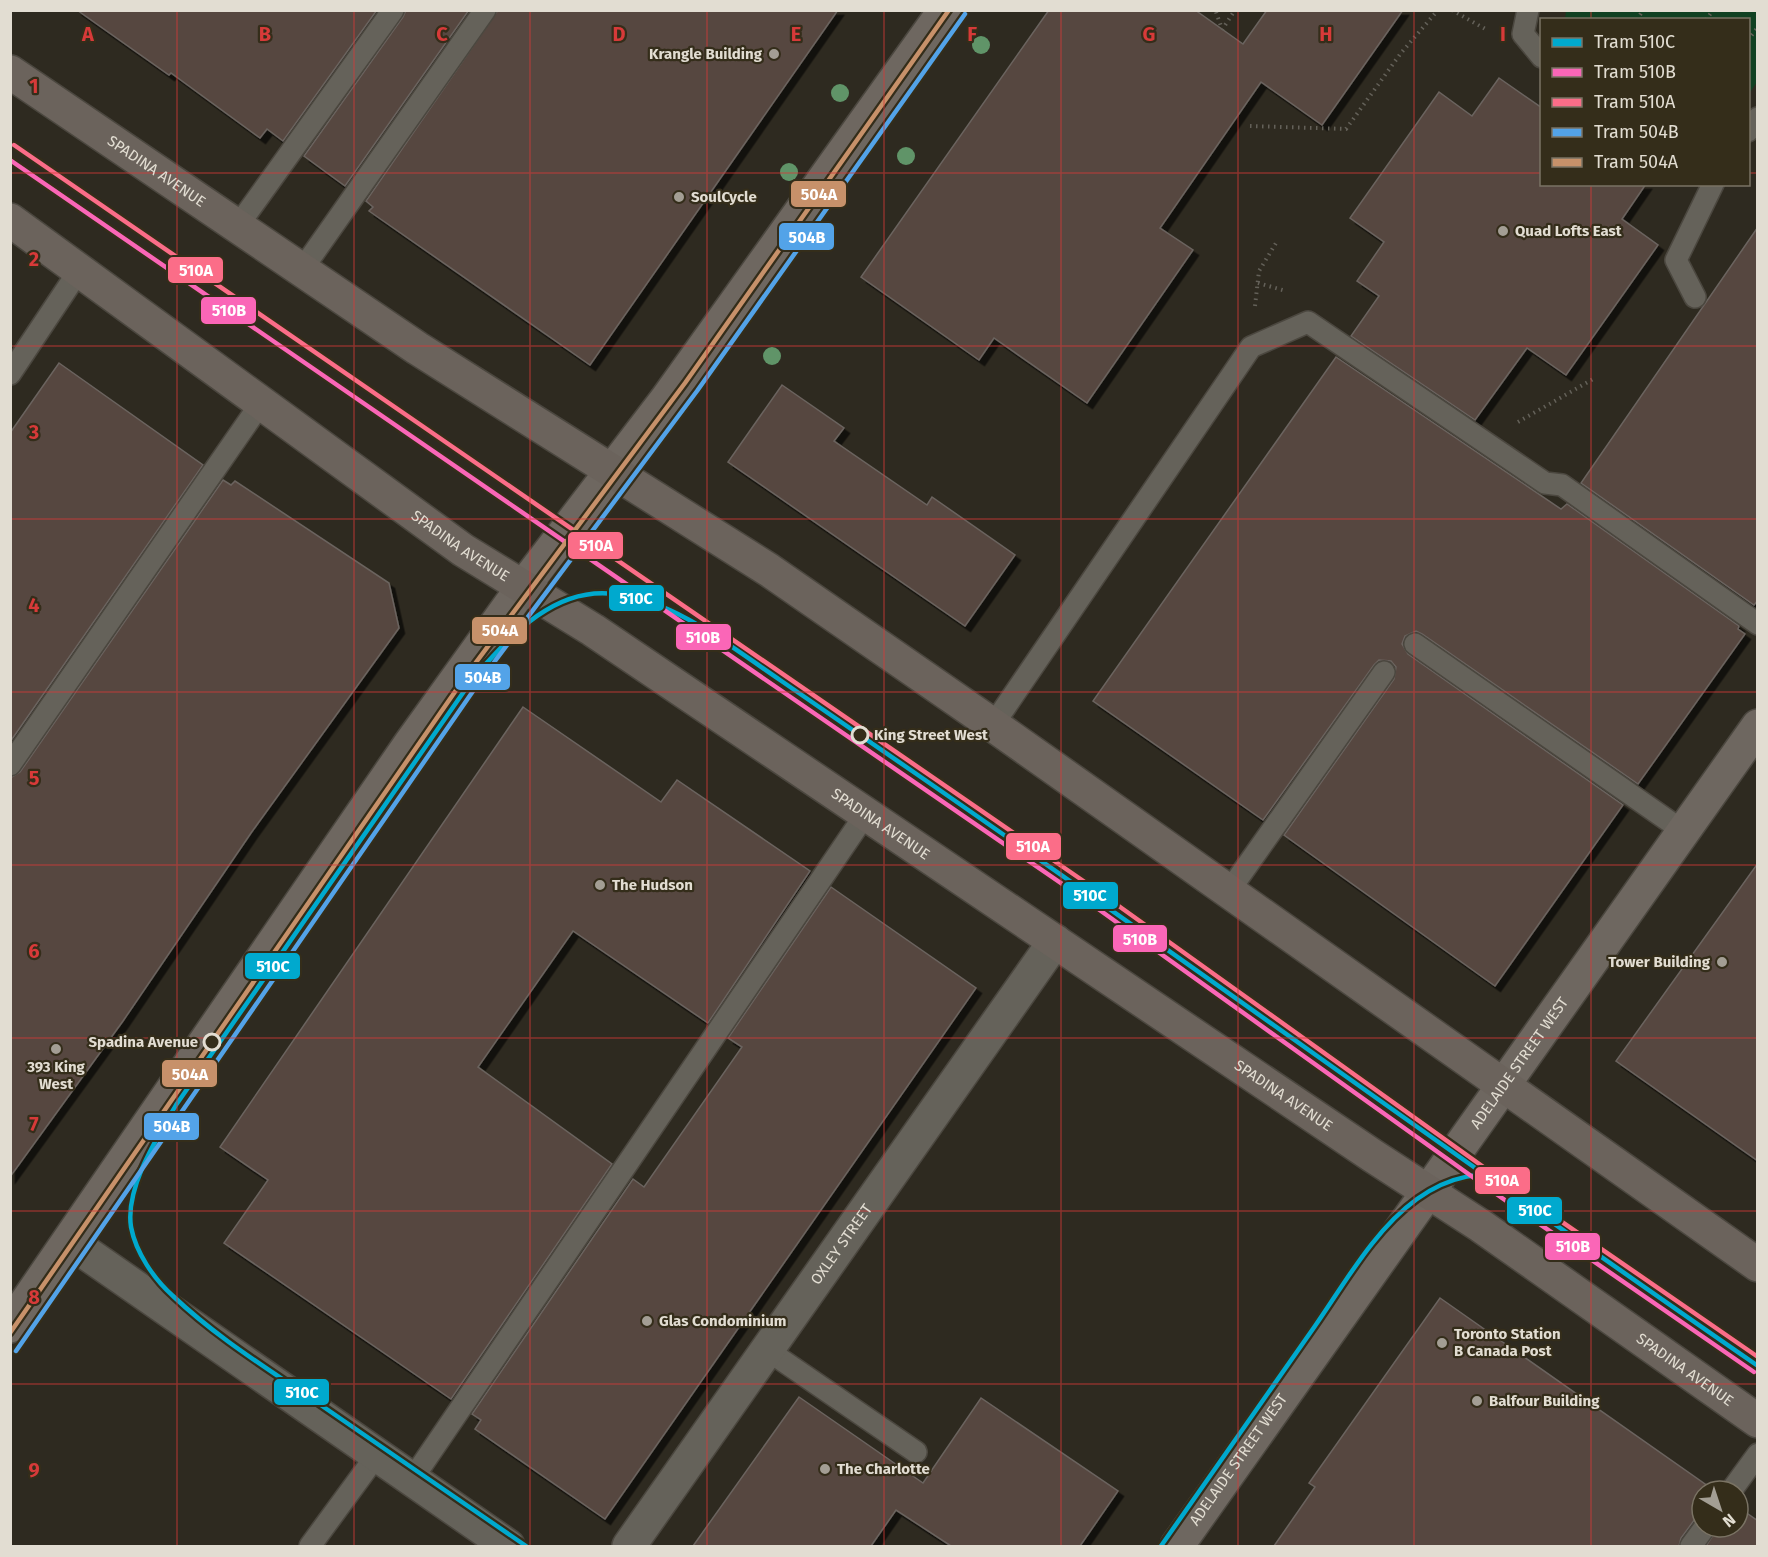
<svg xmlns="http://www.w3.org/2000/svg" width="1768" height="1557" viewBox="0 0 1768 1557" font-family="'Fira Sans',sans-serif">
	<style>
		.green { fill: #104122 }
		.building { fill: #574740; stroke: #6b645f; stroke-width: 1.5; filter: url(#shadow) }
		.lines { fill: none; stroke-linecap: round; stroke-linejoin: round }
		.lane-casing { stroke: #4b473f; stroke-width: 24 }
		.street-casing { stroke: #4b473f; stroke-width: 36 }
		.secondary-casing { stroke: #4b473f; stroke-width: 36 }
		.primary-casing { stroke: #4b473f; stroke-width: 36 }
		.path { stroke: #646159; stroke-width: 4; stroke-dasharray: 1.5 4.5; stroke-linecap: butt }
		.lane { stroke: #65625a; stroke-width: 21 }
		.street { stroke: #65625a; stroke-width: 33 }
		.secondary { stroke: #6e6760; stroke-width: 33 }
		.primary { stroke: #6b635c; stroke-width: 33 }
		.tram-1-casing { stroke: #342d1a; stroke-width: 9 }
		.tram-2-casing { stroke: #342d1a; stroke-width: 9 }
		.tram-3-casing { stroke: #342d1a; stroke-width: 9 }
		.tram-4-casing { stroke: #342d1a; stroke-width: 9 }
		.tram-5-casing { stroke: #342d1a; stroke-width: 9 }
		.tram-1 { stroke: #00a9ce; stroke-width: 4.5 }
		.tram-2 { stroke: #fa66b7; stroke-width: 4.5 }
		.tram-3 { stroke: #fb6d88; stroke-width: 4.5 }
		.tram-4 { stroke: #53a3e8; stroke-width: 4.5 }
		.tram-5 { stroke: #c7916a; stroke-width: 4.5 }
		.tree { fill: #609468 }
		.grid { fill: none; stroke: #d73a39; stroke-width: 1.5; stroke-opacity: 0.55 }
		.poi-dot { fill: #a39e94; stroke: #342d1a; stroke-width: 2 }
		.stop-dot { fill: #342d1a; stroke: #e2ddd2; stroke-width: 3 }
		.labels { text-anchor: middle; stroke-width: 4.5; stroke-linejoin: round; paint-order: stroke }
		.poi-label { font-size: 15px; font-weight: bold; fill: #e2ddd2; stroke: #342d1a; text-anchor: start }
		.street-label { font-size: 15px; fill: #e2ddd2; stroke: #342d1a }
		.stop-label { font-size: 15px; font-weight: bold; fill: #e2ddd2; stroke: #342d1a; text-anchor: start }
		.grid-label { font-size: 20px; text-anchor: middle; font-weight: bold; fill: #d73a39; stroke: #342d1a; stroke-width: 4.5; stroke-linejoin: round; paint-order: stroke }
		.line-badge { stroke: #342d1a; stroke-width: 2 }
		.badge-label { font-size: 16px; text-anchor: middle; font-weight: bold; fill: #fff }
	</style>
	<defs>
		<filter id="shadow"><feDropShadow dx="5.5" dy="5.5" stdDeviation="0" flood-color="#0009"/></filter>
	</defs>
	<rect width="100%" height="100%" fill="#2e2a20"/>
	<polygon class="green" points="1566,11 1757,11 1757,82 1749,94 1748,20 1565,19"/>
	<g class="building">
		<polygon points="77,10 377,10 283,141 267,129 260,138 171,73 169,75"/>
		<polygon points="406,10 469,10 345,186 304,156 403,17"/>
		<polygon points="498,10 838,10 590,365 369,211 373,207 366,201"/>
		<polygon points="1049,10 1195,10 1243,44 1267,10 1403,10 1322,125 1261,82 1160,228 1193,250 1087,403 994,338 979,360 861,277"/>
		<polygon points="1499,78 1542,108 1542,184 1646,184 1622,219 1658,245 1566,375 1527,348 1475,420 1351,336 1379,296 1357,281 1384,242 1350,218 1439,92 1472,116"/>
		<polygon points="1758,227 1758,600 1754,605 1581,483"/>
		<polygon points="1336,357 1561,509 1567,504 1739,626 1738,629 1745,634 1638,784 1422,634 1416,631 1405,636 1402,644 1408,654 1623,805 1495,986 1284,835 1394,679 1396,667 1391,661 1379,660 1374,665 1263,820 1093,701"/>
		<polygon points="59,363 203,465 10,742 10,433"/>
		<polygon points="782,385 844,428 834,441 927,505 932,497 1015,555 965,626 728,462"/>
		<polygon points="223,480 231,485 235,481 389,583 399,628 251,833 123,1021 10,1177 10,778 20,772"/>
		<polygon points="523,707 661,802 677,780 810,871 708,1023 573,931 478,1067 612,1164 451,1399 224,1243 268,1180 220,1147"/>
		<polygon points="1758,863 1758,1161 1616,1061"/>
		<polygon points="831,887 976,988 605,1519 475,1429 481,1420 472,1414 633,1179 644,1187 742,1047 728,1038"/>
		<polygon points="1440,1298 1715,1491 1702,1491 1702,1515 1695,1519 1681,1538 1679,1546 1274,1546 1315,1487 1309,1483"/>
		<polygon points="799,1397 923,1483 981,1398 1118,1491 1080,1546 951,1546 896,1510 871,1546 693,1546"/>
		<polygon points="1738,1507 1758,1521 1758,1546 1706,1546 1718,1527 1738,1527"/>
	</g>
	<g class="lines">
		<g class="lane-casing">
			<g id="lane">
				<polyline points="1528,10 1523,34 1542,57"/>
				<polyline points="1748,131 1758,118"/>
				<polyline points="237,227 393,10"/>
				<polyline points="301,271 485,10"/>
				<polyline points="1695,297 1676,260 1713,184"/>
				<polyline points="10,374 80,269"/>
				<polyline points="1415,644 1683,831"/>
				<polyline points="993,725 1251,347 1308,322 1545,483 1562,485 1758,624"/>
				<polyline points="10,765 261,403"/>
				<polyline points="1229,891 1384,672"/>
				<polyline points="767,1350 916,1452"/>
				<polyline points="411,1481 865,815"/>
				<polyline points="1731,1491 1758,1454"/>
				<polyline points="310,1546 376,1456"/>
				<polyline points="1691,1546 1705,1527"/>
			</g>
		</g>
		<g class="street-casing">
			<g id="street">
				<polyline points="69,1241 508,1546"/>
				<path id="s1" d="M629,1546L1055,941"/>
			</g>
		</g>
		<g class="secondary-casing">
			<g id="secondary">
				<polyline points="10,1326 410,744 523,587 666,400 945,10"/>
				<path id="s2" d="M1177,1546L1758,726"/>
			</g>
		</g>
		<g class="primary-casing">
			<g id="primary">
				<path id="s3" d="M10,72L417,348L769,570L993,725L1758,1265"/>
				<path id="s4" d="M10,220L463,550L593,630L1373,1156L1481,1226L1758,1421"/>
			</g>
		</g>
		<g class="path">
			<polyline points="1452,10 1487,30"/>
			<polyline points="1216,12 1222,29"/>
			<polyline points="1637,20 1643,10"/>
			<polyline points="1706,20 1713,10"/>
			<polyline points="1222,30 1235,10"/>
			<polyline points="1748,40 1758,27"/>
			<polyline points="1250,126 1346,129 1401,53 1438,10"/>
			<polyline points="1258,283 1286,291"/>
			<polyline points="1255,306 1259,271 1276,243"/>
			<polyline points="1518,422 1595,378"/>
		</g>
		<use href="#lane" class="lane"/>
		<use href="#street" class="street"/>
		<use href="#secondary" class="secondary"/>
		<use href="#primary" class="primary"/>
		<g class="tram-1-casing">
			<g id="tram-1">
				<path d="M526,1546C455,1497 383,1448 312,1399C265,1367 215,1336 173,1296C154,1279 136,1253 131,1227C125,1188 157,1138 176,1105L474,677C511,636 554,586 615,594C676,601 731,647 780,680C825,711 870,742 915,773C1197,968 1475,1171 1758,1366"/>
				<path d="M1161,1546C1212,1473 1264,1399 1315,1326C1345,1283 1374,1230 1417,1199C1446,1178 1486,1166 1520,1182"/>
			</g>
		</g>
		<g class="tram-2-casing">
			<polyline id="tram-2" points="10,160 1087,901 1502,1198 1754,1372"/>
		</g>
		<g class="tram-3-casing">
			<polyline id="tram-3" points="14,145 1095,889 1510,1186 1758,1357"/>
		</g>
		<g class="tram-4-casing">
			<polyline id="tram-4" points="16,1351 480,681 697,391 965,14"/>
		</g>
		<g class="tram-5-casing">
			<polyline id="tram-5" points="10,1333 468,673 685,383 949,10"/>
		</g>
		<use href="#tram-1" class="tram-1"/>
		<use href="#tram-2" class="tram-2"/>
		<use href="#tram-3" class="tram-3"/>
		<use href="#tram-4" class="tram-4"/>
		<use href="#tram-5" class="tram-5"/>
	</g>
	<g class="tree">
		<circle cx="981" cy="45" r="9"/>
		<circle cx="840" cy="93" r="9"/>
		<circle cx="906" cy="156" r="9"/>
		<circle cx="789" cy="172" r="9"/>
		<circle cx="772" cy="356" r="9"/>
	</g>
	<path class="grid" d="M177,10V1546M354,10V1546M530,10V1546M707,10V1546M884,10V1546M1061,10V1546M1238,10V1546M1414,10V1546M1591,10V20M10,173H1542M1748,173H1758M1591,184V1546M10,346H1758M10,519H1758M10,692H1758M10,865H1758M10,1038H1758M10,1211H1758M10,1384H1758"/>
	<g class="poi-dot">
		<circle cx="774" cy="54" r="6"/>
		<circle cx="679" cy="197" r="6"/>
		<circle cx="1503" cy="231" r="6"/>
		<circle cx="600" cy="885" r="6"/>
		<circle cx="1722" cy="962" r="6"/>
		<circle cx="56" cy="1049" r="6"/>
		<circle cx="647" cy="1321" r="6"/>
		<circle cx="1442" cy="1343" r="6"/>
		<circle cx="1477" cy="1401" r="6"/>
		<circle cx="825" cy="1469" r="6"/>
	</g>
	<g class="stop-dot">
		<circle cx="860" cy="735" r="8"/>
		<circle cx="212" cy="1042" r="8"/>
	</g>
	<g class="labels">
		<g class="poi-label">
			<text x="762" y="59" text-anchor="end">Krangle Building</text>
			<text x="691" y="202">SoulCycle</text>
			<text x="1515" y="236">Quad Lofts East</text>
			<text x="612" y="890">The Hudson</text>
			<text x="1710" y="967" text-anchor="end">Tower Building</text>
			<text x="56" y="1072" text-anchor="middle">393 King<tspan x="56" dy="17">West</tspan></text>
			<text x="659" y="1326">Glas Condominium</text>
			<text x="1454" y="1339">Toronto Station<tspan x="1454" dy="17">B Canada Post</tspan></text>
			<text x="1489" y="1406">Balfour Building</text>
			<text x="837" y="1474">The Charlotte</text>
		</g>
		<g class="street-label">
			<text dy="5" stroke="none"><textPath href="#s3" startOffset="177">SPADINA AVENUE</textPath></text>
			<text dy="5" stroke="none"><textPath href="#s4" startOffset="556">SPADINA AVENUE</textPath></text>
			<text dy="5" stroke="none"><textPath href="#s4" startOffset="1060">SPADINA AVENUE</textPath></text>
			<text dy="5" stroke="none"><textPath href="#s2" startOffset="592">ADELAIDE STREET WEST</textPath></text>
			<text dy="5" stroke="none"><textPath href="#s4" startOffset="1546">SPADINA AVENUE</textPath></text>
			<text dy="5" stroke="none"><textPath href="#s1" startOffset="369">OXLEY STREET</textPath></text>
			<text dy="5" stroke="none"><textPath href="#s4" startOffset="2032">SPADINA AVENUE</textPath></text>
			<text dy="5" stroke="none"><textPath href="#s2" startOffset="106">ADELAIDE STREET WEST</textPath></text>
		</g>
		<g class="stop-label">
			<text x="874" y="740">King Street West</text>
			<text x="198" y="1047" text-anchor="end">Spadina Avenue</text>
		</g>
	</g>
	<g class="grid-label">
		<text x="88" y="41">A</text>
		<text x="265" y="41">B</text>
		<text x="442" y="41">C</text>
		<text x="619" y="41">D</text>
		<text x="796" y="41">E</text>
		<text x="972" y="41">F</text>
		<text x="1149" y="41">G</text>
		<text x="1326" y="41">H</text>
		<text x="1503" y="41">I</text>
		<text x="34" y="93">1</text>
		<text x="34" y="266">2</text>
		<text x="34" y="439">3</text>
		<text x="34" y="612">4</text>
		<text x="34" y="785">5</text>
		<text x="34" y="958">6</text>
		<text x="34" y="1131">7</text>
		<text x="34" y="1304">8</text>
		<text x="34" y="1477">9</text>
	</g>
	<g class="line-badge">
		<rect x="790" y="180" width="57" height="28" rx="6" fill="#c7916a"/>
		<rect x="778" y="222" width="57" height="29" rx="6" fill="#53a3e8"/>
		<rect x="167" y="256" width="57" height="28" rx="6" fill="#fb6d88"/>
		<rect x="200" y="296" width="57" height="29" rx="6" fill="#fa66b7"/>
		<rect x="567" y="531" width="57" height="29" rx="6" fill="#fb6d88"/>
		<rect x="608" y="584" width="57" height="28" rx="6" fill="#00a9ce"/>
		<rect x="471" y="616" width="57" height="29" rx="6" fill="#c7916a"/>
		<rect x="675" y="623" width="57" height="28" rx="6" fill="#fa66b7"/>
		<rect x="454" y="663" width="57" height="28" rx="6" fill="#53a3e8"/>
		<rect x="1005" y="832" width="57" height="29" rx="6" fill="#fb6d88"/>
		<rect x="1062" y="881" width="57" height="29" rx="6" fill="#00a9ce"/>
		<rect x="1112" y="924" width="56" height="29" rx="6" fill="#fa66b7"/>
		<rect x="244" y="952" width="57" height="28" rx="6" fill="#00a9ce"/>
		<rect x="161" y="1059" width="57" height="29" rx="6" fill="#c7916a"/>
		<rect x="143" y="1112" width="57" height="29" rx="6" fill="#53a3e8"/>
		<rect x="1474" y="1166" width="57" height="29" rx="6" fill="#fb6d88"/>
		<rect x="1506" y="1196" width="57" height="29" rx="6" fill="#00a9ce"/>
		<rect x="1544" y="1232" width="57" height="29" rx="6" fill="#fa66b7"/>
		<rect x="273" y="1378" width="57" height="28" rx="6" fill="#00a9ce"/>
	</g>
	<g class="badge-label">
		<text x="819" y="200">504A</text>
		<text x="807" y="243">504B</text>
		<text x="196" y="276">510A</text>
		<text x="229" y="316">510B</text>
		<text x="596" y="551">510A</text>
		<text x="636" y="604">510C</text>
		<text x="500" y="636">504A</text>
		<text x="703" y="643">510B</text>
		<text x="483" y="683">504B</text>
		<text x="1033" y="852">510A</text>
		<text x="1090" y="901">510C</text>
		<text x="1140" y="945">510B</text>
		<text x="273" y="972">510C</text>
		<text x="190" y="1080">504A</text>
		<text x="172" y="1132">504B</text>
		<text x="1502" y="1186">510A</text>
		<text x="1535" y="1216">510C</text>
		<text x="1573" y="1252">510B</text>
		<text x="302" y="1398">510C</text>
	</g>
	<rect width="1768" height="1557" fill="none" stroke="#e2ddd2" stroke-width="24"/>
	<rect x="1540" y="18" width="210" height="168" fill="#342d1a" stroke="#7a7364" stroke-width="1.5"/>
	<rect x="1552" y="38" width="30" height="9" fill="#00a9ce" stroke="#7a7364" stroke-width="1.5"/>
	<text x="1594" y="48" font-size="18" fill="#e2ddd2">Tram 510C</text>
	<rect x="1552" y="68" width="30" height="9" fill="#fa66b7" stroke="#7a7364" stroke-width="1.5"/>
	<text x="1594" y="78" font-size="18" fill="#e2ddd2">Tram 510B</text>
	<rect x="1552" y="98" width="30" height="9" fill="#fb6d88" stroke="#7a7364" stroke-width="1.5"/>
	<text x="1594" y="108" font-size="18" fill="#e2ddd2">Tram 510A</text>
	<rect x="1552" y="128" width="30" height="9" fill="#53a3e8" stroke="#7a7364" stroke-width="1.5"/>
	<text x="1594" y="138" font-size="18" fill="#e2ddd2">Tram 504B</text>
	<rect x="1552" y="158" width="30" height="9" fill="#c7916a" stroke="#7a7364" stroke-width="1.5"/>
	<text x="1594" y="168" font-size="18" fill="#e2ddd2">Tram 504A</text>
	<g transform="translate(1720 1509) rotate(141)"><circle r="28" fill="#342d1a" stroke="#7a7364" stroke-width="1.5"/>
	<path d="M0-4.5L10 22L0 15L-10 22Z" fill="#a39e94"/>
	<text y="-9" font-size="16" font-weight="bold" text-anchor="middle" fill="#e2ddd2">N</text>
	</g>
</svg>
